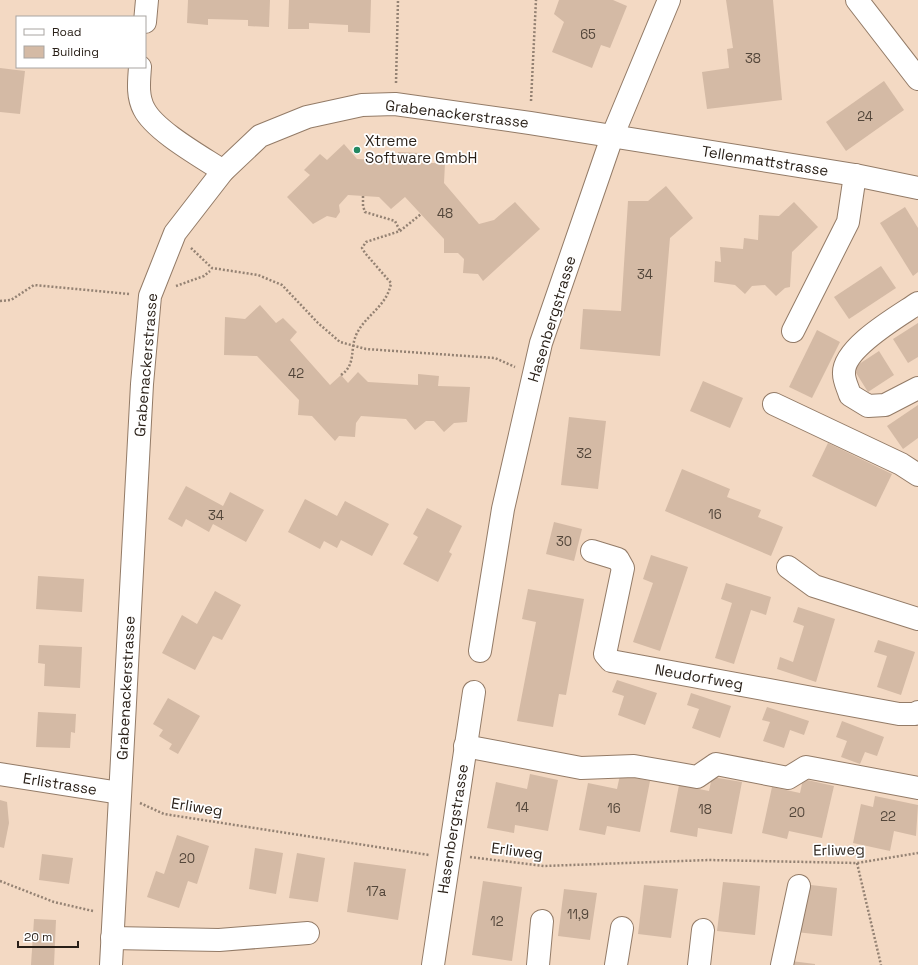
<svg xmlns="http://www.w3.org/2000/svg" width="918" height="965" viewBox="0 0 918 965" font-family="'Space Grotesk',sans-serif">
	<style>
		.building { fill: #d4baa5 }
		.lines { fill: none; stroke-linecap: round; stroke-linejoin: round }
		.minor-casing { stroke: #937b67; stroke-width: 24 }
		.path { stroke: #948273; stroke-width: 2.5; stroke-dasharray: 2 2; stroke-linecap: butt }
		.minor { stroke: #fff; stroke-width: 22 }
		.poi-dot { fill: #248861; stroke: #fff; stroke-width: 1.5 }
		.labels { text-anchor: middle; stroke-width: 3.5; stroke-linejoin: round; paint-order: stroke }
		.number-label { font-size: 13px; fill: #53463a }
		.street-label { font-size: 15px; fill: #281f17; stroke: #fff }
		.poi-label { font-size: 15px; fill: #281f17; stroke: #fff; text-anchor: start }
	</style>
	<rect width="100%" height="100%" fill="#f3d9c3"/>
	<g class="building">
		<polygon points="188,0 270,0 269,27 248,26 248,20 208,19 208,25 187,23"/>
		<polygon points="289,0 371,0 370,33 348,32 348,25 309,23 309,29 288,29"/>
		<polygon points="559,0 613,0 627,6 610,48 601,45 592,68 552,52 564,22 554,14"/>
		<polygon points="726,0 773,0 782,100 707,109 702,72 729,68 727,49 733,48"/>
		<polygon points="0,68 25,71 20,114 0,112"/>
		<polygon points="884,81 904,110 846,151 826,122"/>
		<polygon points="344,144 357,159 398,161 398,152 421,153 419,163 445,163 444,183 479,224 494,220 515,202 540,229 483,281 478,274 463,273 464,259 458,253 444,253 444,239 405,197 391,209 379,197 348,195 339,205 340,212 336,218 327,216 313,224 287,197 310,175 304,170 320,154 327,160"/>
		<polygon points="666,186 693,218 670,238 660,356 580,349 583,309 621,311 628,201 648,201"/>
		<polygon points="794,202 818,227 792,252 790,287 785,288 776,296 765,285 752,286 745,294 735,285 714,282 715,261 721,262 720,247 743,249 744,238 758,240 759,215 779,216"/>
		<polygon points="905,207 918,228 918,272 913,276 880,223"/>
		<polygon points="881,266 896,288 849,319 834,297"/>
		<polygon points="260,305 276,323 283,318 297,332 290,340 330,385 341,375 348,383 358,372 368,382 418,385 418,374 439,376 438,386 470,387 467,422 454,423 444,432 434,421 426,421 415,430 406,419 361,416 356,423 355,437 339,436 335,441 312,416 298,415 299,400 257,356 224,355 225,317 245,319"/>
		<polygon points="918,323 918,357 908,363 893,339"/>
		<polygon points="817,330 840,342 812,398 789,387"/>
		<polygon points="879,351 894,375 868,392 853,368"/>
		<polygon points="703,381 743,398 730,428 690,411"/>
		<polygon points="918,405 918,438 903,449 887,426"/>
		<polygon points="569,417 606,421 598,489 561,485"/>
		<polygon points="828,443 892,474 876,507 812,476"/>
		<polygon points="682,469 730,489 727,497 761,510 758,517 783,527 771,556 665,511"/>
		<polygon points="186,486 223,506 230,492 264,510 246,542 213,524 209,532 186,519 182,527 168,519"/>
		<polygon points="305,499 337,516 345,501 389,524 372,556 341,540 337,548 324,541 320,549 288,532"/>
		<polygon points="427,508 462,526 449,552 452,554 438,582 403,564 418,537 413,534"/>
		<polygon points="554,522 582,529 574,561 546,554"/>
		<polygon points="651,555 688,567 660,651 633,642 653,583 643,579"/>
		<polygon points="38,576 84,579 82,612 36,609"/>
		<polygon points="726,583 771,597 766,615 751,610 734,664 715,658 732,603 721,599"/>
		<polygon points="528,589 584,599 566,695 559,694 553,727 517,721 536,622 522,619"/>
		<polygon points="215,591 241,605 222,640 213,636 195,670 162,653 182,615 197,624"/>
		<polygon points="798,607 835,619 816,682 777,669 780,657 793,662 804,626 793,622"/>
		<polygon points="878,640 915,652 901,695 877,687 887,656 874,652"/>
		<polygon points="39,645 82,647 80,688 44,686 45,664 38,663"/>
		<polygon points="617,680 657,693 645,725 618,715 624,696 612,692"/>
		<polygon points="691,693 731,706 720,738 692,728 699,709 687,705"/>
		<polygon points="168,698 200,716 178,754 169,749 172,744 159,736 163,730 153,724"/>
		<polygon points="767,707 809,721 804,735 790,730 784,748 763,741 770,722 762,720"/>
		<polygon points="38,712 76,714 75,733 71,732 70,748 36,747"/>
		<polygon points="842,721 884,737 877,756 865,752 860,764 841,757 847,741 836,737"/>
		<polygon points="530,774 558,780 548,831 515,825 514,833 487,828 496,782 527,789"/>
		<polygon points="620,775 650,781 640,832 607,826 605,835 579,830 588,783 617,789"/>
		<polygon points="712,777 742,782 732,834 698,828 697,837 670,832 679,785 709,791"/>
		<polygon points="803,779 834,786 822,838 789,831 787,839 762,833 772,787 800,793"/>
		<polygon points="875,796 918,805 916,836 894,831 890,851 853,843 861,804 873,807"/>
		<polygon points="0,800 7,802 9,823 4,848 0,847"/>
		<polygon points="177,835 209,846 197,884 188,881 179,908 147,897 156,871 164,874"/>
		<polygon points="255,848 283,853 276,894 249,889"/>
		<polygon points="297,853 325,858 318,902 289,898"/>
		<polygon points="42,854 73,858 69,884 39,880"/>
		<polygon points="354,862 406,869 398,920 347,912"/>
		<polygon points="483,881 522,887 512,961 472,955"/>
		<polygon points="723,882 760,886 755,935 717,931"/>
		<polygon points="802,884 837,888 832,936 796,932"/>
		<polygon points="644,885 678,889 671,938 638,934"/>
		<polygon points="564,889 597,893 590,940 558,936"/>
		<polygon points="34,919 56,920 54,965 31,965"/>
		<polygon points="791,961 815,964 815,965 791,965"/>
	</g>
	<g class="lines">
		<g class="minor-casing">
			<g id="minor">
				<polyline points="857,0 918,79"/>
				<polyline points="145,22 147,0"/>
				<path d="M140,67C139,81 137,96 144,109C155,131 202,157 223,171"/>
				<path d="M918,303C899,316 842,348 844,374C844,381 848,388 850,395L868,406L885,405L918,388"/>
				<polyline points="793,331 848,222 855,175"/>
				<polyline points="774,404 901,464 918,475"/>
				<polyline points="592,551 618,559 623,568 605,654 611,661 899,714 915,714 918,712"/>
				<polyline points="788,567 814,586 918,619"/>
				<polyline points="480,651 503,509 541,343 612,137 669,0"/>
				<polyline points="465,746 581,768 634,766 697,777 716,764 788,778 806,767 918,788"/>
				<polyline points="0,774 120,793"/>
				<polyline points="112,938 219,940 308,933"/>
				<polyline points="111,965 142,384 150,296 175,233 223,171 260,136 307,117 362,105 395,104 530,123 855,175 918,188"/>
				<polyline points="433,965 474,692"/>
				<polyline points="538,965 542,921"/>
				<polyline points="616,965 622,928"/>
				<polyline points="699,965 703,930"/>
				<polyline points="782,965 799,886"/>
			</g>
		</g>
		<g class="path">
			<polyline points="396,83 398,0"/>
			<polyline points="531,101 536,0"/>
			<polyline points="363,196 363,206 365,212 395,221 400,231"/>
			<polyline points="191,248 212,268 258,275 282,285 318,323 340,342 366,349 495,358 515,367"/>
			<polyline points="176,286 204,276 210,271"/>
			<polyline points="0,301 11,300 34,285 129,294"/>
			<path d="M341,375C357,364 349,349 357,333C367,314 387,306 391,283L365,253L362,248L366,242L400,231L421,214"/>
			<polyline points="140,803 164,814 429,855"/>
			<polyline points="470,857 544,866 709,860 857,863 918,853"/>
			<polyline points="857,863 881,965"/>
			<polyline points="0,881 54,902 93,911"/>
		</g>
		<use href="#minor" class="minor"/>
	</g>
	<circle class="poi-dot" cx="357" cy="150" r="4"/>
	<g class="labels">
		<g class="number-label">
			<text x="588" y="39">65</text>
			<text x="753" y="63">38</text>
			<text x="865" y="121">24</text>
			<text x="445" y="218">48</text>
			<text x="645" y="279">34</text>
			<text x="296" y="378">42</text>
			<text x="584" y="458">32</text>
			<text x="715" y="519">16</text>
			<text x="216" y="520">34</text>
			<text x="564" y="546">30</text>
			<text x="522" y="812">14</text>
			<text x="614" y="813">16</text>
			<text x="705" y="814">18</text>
			<text x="797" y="817">20</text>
			<text x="888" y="821">22</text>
			<text x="187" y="863">20</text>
			<text x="376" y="896">17a</text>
			<text x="578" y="919">11,9</text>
			<text x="497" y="926">12</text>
		</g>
		<g class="street-label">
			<text transform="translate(457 114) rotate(7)" y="5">Grabenackerstrasse</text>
			<text transform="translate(765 161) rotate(9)" y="5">Tellenmattstrasse</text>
			<text transform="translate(552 319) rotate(-73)" y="5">Hasenbergstrasse</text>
			<text transform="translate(146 365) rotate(-85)" y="5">Grabenackerstrasse</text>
			<text transform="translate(699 677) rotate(10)" y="5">Neudorfweg</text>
			<text transform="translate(126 688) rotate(-87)" y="5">Grabenackerstrasse</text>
			<text transform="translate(60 784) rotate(9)" y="5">Erlistrasse</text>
			<text transform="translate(197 807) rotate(9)" y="5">Erliweg</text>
			<text transform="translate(453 829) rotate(-81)" y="5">Hasenbergstrasse</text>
			<text transform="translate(839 850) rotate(-1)" y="5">Erliweg</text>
			<text transform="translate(517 851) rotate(7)" y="5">Erliweg</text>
		</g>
		<g class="poi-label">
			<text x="365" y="146">Xtreme<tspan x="365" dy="17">Software GmbH</tspan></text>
		</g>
	</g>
	<rect x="16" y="16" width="130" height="52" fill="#ffffff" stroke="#a9a5a2"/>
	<rect x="24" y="29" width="20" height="6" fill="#ffffff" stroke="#a9a5a2"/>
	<text x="52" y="36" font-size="12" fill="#281f17">Road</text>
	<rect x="24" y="46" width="20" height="12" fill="#d4baa5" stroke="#a9a5a2"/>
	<text x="52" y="56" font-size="12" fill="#281f17">Building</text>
	<path d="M18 941v6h60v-6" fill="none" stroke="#281f17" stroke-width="2"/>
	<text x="24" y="941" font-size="12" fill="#281f17" stroke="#ffffff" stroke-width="3" paint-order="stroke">20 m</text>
</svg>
